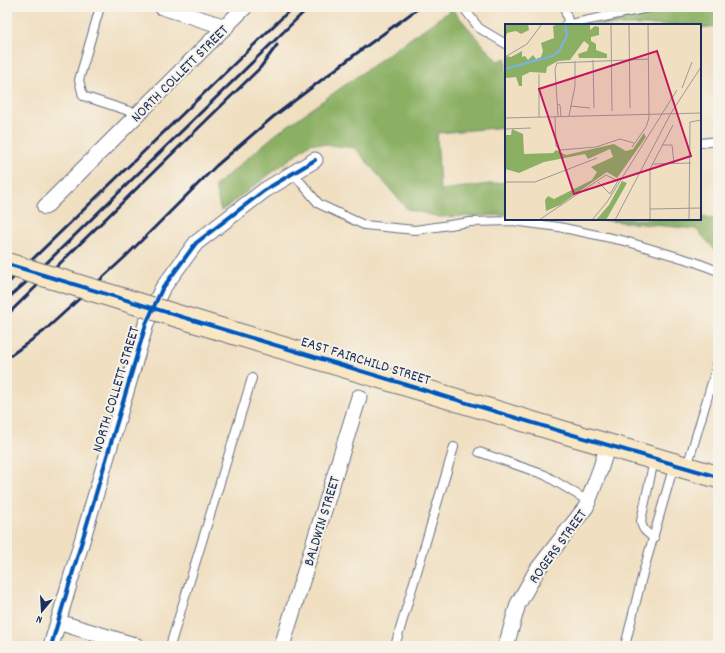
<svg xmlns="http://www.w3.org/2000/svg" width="725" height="653" viewBox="0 0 725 653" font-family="Dekko,sans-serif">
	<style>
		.forest { fill: #8bb064; stroke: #537061 }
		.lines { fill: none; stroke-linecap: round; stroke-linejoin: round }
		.lane-casing { stroke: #666d81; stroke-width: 10 }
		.street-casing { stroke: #666d81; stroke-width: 17 }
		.secondary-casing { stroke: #666d81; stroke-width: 24 }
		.lane { stroke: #fff; stroke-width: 8 }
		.street { stroke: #fff; stroke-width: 15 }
		.secondary { stroke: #f9e7c3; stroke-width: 22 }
		.rail { stroke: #1b2f5e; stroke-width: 3 }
		.secondary-bridge-casing { stroke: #666d81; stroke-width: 24; stroke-linecap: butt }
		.secondary-bridge { stroke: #f9e7c3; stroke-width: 22 }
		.cycleway-casing { stroke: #f7f3e8; stroke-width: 6 }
		.cycleway { stroke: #0057b8; stroke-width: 4 }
		.labels { text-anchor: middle; stroke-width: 4; stroke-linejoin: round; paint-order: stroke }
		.street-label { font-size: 15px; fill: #1b2f5e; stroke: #f7f3e8 }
		.inset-river { fill: none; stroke: #79b1e9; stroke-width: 2 }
		.inset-road { fill: none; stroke: #9b9999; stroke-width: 1 }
		.view { fill: #c2185b; fill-opacity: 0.15; stroke: #c2185b; stroke-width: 2 }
		.inset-edge { fill: none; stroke: #1b2f5e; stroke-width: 2 }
	</style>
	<rect width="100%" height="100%" fill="#f7f3e8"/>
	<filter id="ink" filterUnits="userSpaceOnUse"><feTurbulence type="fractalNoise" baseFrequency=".025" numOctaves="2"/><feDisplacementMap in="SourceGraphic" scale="8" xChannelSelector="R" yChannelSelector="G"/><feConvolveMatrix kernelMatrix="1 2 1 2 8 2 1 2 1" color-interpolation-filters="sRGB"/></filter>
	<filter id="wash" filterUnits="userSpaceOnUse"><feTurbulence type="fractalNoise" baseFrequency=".012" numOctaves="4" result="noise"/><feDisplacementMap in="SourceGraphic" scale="16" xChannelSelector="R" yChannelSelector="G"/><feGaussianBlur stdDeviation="0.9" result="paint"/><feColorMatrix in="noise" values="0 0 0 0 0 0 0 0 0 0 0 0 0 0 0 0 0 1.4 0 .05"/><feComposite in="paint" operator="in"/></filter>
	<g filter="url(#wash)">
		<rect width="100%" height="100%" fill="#f0dfc1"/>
		<g class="forest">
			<polygon points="667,7 718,7 718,26 700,28 700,25 594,25"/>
			<polygon points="452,9 497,61 506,58 506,127 437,133 440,190 506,182 506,215 439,217 407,209 355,148 311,143 221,211 215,186 276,134"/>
			<polygon points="700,217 718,219 718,253 696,229 590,219 700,219"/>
		</g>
	</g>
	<g filter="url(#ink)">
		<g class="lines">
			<g class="lane-casing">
				<g id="lane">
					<polyline points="100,7 79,80 83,96 138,114"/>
					<polyline points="463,7 479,28 506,44"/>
					<polyline points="564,7 569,24"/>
					<polyline points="565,25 653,7"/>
					<polyline points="700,143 718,141"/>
					<polyline points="293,173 319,204 364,225 415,230 470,222 513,221 559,227 625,241 695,262 718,271"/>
					<polyline points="479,452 545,475 588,501"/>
					<polyline points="687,467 718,362"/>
					<path d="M654,538C647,533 642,530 641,521L654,460"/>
					<polyline points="170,646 252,378"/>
					<polyline points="395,646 454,447"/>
					<polyline points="625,646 643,573 674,465"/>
				</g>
			</g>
			<g class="street-casing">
				<g id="street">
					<polyline points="162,7 226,27"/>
					<polyline points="45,207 245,7"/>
					<polyline points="58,622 137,646"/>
					<polyline points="51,646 146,324 162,289 196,243 265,190 315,160"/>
					<polyline points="282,646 359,397"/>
					<polyline points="506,646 518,604 537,570 586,507 600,470 608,445"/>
				</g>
			</g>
			<g class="secondary-casing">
				<polyline id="secondary" points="220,329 563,432 718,477"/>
			</g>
			<use href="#lane" class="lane"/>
			<use href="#street" class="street"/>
			<use href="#secondary" class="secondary"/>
			<g class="rail">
				<polyline points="7,284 293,7"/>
				<polyline points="7,299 31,278 309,7"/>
				<polyline points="7,315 260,68 277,45"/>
				<polyline points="7,358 44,331 124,258 216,166 273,117 357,53 420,7"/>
			</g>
			<g class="secondary-bridge-casing">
				<polyline id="secondary-bridge" points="7,264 220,329"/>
			</g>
			<use href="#secondary-bridge" class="secondary-bridge"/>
			<g class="cycleway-casing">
				<g id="cycleway">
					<polyline points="7,264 563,432 718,477"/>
					<polyline points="51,646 146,324 162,289 196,243 265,190 315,160"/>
				</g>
			</g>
			<use href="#cycleway" class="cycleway"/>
		</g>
	</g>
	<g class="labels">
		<g class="street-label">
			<text transform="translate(179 73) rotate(-45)" y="5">NORTH COLLETT STREET</text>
			<text transform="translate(366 360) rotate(17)" y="5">EAST FAIRCHILD STREET</text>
			<text transform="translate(115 389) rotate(-73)" y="5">NORTH COLLETT STREET</text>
			<text transform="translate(321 521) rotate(-73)" y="5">BALDWIN STREET</text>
			<text transform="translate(557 546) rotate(-54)" y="5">ROGERS STREET</text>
		</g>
	</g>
	<g transform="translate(505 24)">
		<rect width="196" height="196" fill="#f0dfc1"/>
		<path d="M0,0H23L24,6L16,10L11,7L2,9L0,15ZM54,0H85V6L90,2L94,3V11L86,13V17L91,20V26L102,30V34H74L73,30L82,27L84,21L79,17L65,36L53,37L42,43L41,49L25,48L17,52V62H14L11,53L0,54V32L6,33L17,27V33L20,32L23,36L28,31L31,35L36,33L38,27L36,19L49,14L48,2ZM7,105L18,110L19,130L48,129L51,126L61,131L109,120L121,127L128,125L139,109L141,113L112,154L102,148L55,181L41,187L40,176L43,172L49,175L87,156L92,148L86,143L108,133L105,125L83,135L80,130L39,138L14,149L0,145V111H6ZM117,157L122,159L101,196H91L104,181Z" fill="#8bb064"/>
		<path class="inset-river" d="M0,45L47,32L54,27L62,12L60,0"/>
		<path class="inset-road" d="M106,0L107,87M124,0L125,84M196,21V34M0,33L22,20L37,0M88,36L89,84M34,50V93M177,64L187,38M52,80L55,81L56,92M65,82L85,84M53,92L50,45L52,39L144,35M64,92L70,62V37M50,93L51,122L55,126L91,123L115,115L129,119M0,94L196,89M0,105L26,104M157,121H167L169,139M127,123L141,103L144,94L143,0M148,140L186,139M0,158H30L92,134M145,185L196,184M34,196L101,151L113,157L105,170L93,158M87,196L102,178L172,66M110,196L166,89L196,43M145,196V145L168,101M184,196L185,98L196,96"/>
		<path class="view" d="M152,27L186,132L69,170L34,65Z"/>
		<rect width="196" height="196" class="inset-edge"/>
	</g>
	<rect width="725" height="653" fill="none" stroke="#f7f3e8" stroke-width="24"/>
	<g transform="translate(42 611) rotate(198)" stroke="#f7f3e8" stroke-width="3" paint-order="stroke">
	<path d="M0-3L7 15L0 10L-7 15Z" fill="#1b2f5e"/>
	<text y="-6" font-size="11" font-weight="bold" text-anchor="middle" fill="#1b2f5e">N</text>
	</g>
</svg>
